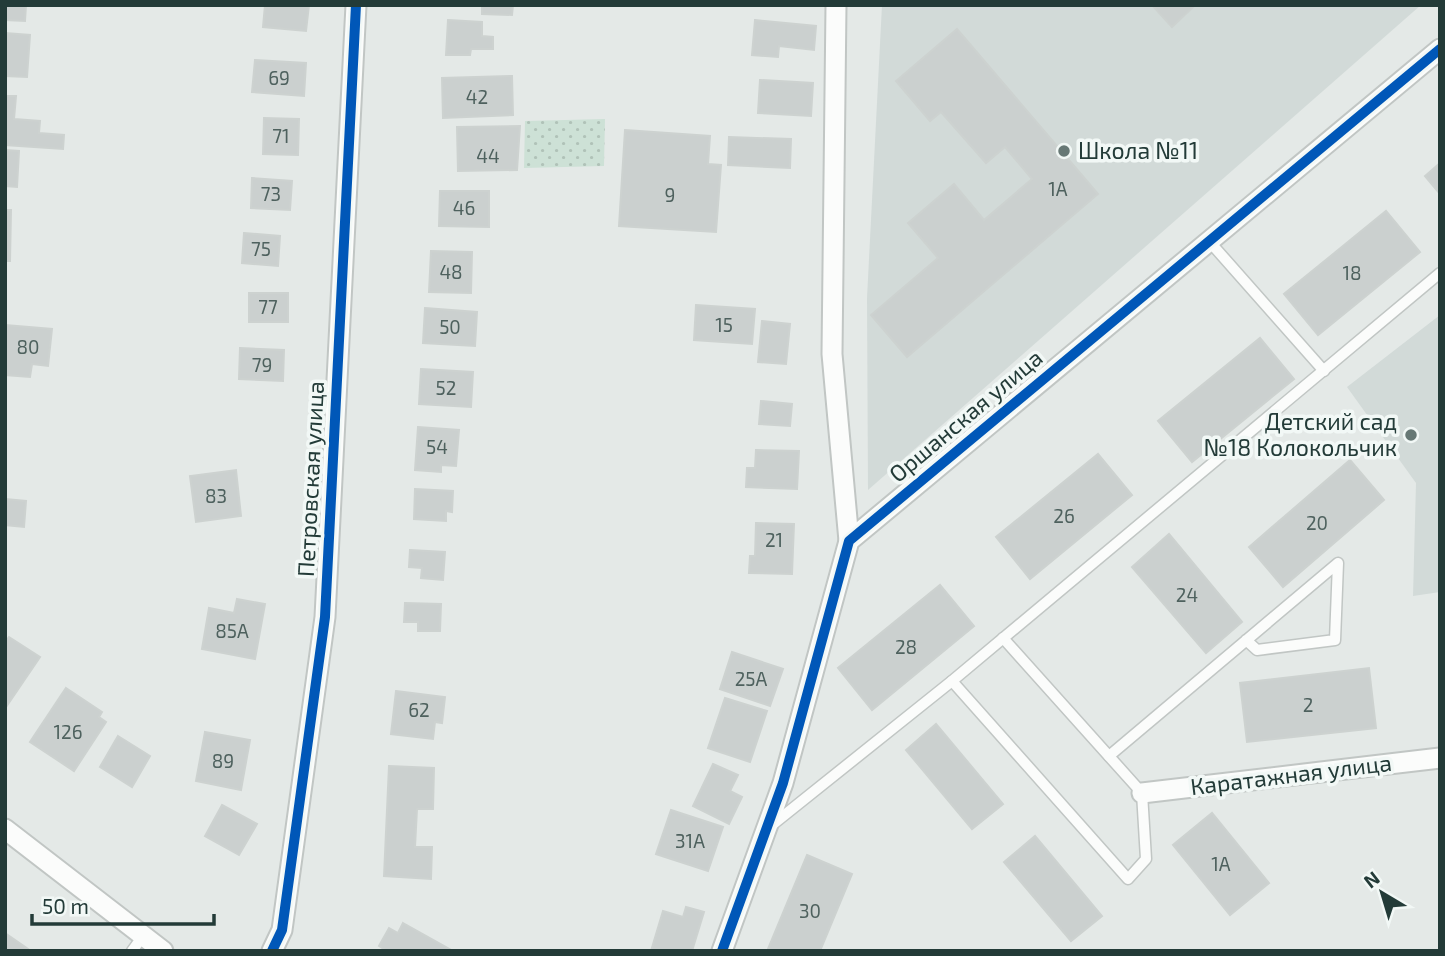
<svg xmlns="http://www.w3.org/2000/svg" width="1445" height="956" viewBox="0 0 1445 956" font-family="'Exo 2',sans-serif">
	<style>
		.built { fill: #d2dad8 }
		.grass { fill: url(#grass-dots) }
		.building { fill: #cbd0cf; stroke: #cdd2d0; stroke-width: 2 }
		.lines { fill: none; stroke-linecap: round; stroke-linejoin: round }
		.lane-casing { stroke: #c1c6c4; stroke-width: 13 }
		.street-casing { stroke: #c1c6c4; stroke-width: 23 }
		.lane { stroke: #fbfcfb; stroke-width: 10 }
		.street { stroke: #fbfcfb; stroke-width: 19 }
		.cycleway-casing { stroke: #f2f8f6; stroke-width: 15 }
		.cycleway { stroke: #0057b8; stroke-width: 10 }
		.poi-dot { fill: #677875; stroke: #f2f8f6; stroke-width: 2.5 }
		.labels { text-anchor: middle; stroke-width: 7; stroke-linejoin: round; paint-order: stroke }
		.number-label { font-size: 19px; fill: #4e615e }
		.poi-label { font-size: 23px; fill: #233b38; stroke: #f2f8f6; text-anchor: start }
		.street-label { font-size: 23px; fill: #233b38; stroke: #f2f8f6 }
	</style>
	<defs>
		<pattern id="grass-dots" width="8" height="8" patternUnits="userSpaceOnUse" patternTransform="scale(1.75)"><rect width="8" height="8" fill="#cde1d6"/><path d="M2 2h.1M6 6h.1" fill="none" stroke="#b0c2b8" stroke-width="1.8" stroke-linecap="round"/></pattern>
	</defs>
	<rect width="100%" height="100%" fill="#e4e9e7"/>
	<g class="built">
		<polygon points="882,5 1421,5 868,490 867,298"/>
		<polygon points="1440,315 1440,592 1413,596 1416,483 1347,387"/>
	</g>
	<polygon class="grass" points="605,119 604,166 524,168 525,121"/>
	<g class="building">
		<polygon points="5,5 26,5 25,21 5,20"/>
		<polygon points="265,5 309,5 306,31 263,27"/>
		<polygon points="482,5 513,5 512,15 482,14"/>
		<polygon points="1152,5 1195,5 1172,27"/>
		<polygon points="448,20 482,22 482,36 493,37 493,49 471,49 470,55 446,55"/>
		<polygon points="755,20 816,26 814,50 779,46 778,57 752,55"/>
		<polygon points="957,29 1098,194 907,357 871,315 938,258 908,223 954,184 984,220 1032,179 1005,147 986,163 941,112 930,121 896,81"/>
		<polygon points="5,33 30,35 27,77 5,76"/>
		<polygon points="255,60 306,63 304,96 252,92"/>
		<polygon points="512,76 513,115 443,118 442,78"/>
		<polygon points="760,80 813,83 811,116 758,113"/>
		<polygon points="5,96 16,96 14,119 40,121 39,133 64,135 63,149 5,145"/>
		<polygon points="264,118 299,119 298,155 263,154"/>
		<polygon points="520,126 517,170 458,171 457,127"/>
		<polygon points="625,130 710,136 708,164 721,165 716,232 619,226"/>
		<polygon points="729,137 791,139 790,168 728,165"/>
		<polygon points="5,150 19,151 17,187 5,186"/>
		<polygon points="1440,163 1440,194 1425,176"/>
		<polygon points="252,178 292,181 290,210 251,208"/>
		<polygon points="440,191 489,191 489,227 439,226"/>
		<polygon points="5,210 11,210 10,261 5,261"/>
		<polygon points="1386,211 1420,252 1318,335 1284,294"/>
		<polygon points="244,233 280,236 278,266 242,263"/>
		<polygon points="431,251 472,252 471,293 429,292"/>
		<rect x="249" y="293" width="39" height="29"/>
		<polygon points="696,305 755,309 752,344 694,340"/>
		<polygon points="425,308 477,312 475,346 423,343"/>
		<polygon points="762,321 790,324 786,364 758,362"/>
		<polygon points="5,325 52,329 48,366 32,364 30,377 5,375"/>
		<polygon points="1260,338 1294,379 1192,462 1158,421"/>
		<polygon points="240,348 284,350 283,381 239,379"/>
		<polygon points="421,369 473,372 471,407 419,404"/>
		<polygon points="761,401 792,404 790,426 759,424"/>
		<polygon points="418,427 459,430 456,466 441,465 441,472 415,470"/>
		<polygon points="756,450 799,451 797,489 746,487 747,468 755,468"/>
		<polygon points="1098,454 1132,495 1030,579 996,537"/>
		<polygon points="1350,460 1384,500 1283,587 1249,547"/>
		<polygon points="236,470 241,516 196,522 190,476"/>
		<polygon points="415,489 453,491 452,512 446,511 446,521 414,519"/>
		<polygon points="5,499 26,501 24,527 5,525"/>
		<polygon points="756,523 794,524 792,574 749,573 750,556 755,556"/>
		<polygon points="1169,534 1242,622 1206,653 1132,567"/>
		<polygon points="410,550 445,552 443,580 421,578 422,568 409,567"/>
		<polygon points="940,585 974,626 872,710 838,668"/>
		<polygon points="237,599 265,604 255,659 202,649 209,608 234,613"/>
		<polygon points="405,603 441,604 440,631 418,631 418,622 404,622"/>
		<polygon points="9,637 40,657 6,707 5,642"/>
		<polygon points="732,652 783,669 770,706 720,689"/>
		<polygon points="1369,668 1376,728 1247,742 1240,683"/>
		<polygon points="66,688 102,712 99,717 106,722 74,771 30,742"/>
		<polygon points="396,691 445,697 442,723 435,722 433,739 391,734"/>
		<polygon points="725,698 767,711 750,762 708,748"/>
		<polygon points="936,724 1003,804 972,829 906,750"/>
		<polygon points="205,732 250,740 241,790 196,781"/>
		<polygon points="118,736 150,756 132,787 100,767"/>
		<polygon points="713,764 738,775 730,791 742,797 729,824 693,806"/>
		<polygon points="389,766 434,768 433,809 417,809 415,847 432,847 431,879 384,876"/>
		<polygon points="222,805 257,824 239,855 205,836"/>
		<polygon points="671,810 723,827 708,871 656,854"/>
		<polygon points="1212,813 1269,883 1230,915 1173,845"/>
		<polygon points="1035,836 1102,916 1071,941 1004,862"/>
		<polygon points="807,855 852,874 820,951 773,951 768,949"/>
		<polygon points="686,907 704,912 692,951 651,951 663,911 683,917"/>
		<polygon points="403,923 453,951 387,951 379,946 389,928 398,933"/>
		<polygon points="5,933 31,951 5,951"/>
	</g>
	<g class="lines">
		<g class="lane-casing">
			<g id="lane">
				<polyline points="1209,241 1324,371"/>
				<polyline points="952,681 1128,879 1146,859 1142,793 1003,638"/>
				<polyline points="1109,756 1338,563 1335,640 1257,650 1246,640"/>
				<polyline points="772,825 952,681 1440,273"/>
				<polyline points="132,951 143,936"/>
			</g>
		</g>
		<g class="street-casing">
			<g id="street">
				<polyline points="836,5 832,354 849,541"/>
				<polyline points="1142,793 1440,758"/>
				<polyline points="5,829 163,951"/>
				<polyline points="272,951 282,930 325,617 356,5"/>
				<polyline points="722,951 783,783 849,541 1440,49"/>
			</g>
		</g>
		<use href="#lane" class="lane"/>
		<use href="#street" class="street"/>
		<g class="cycleway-casing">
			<g id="cycleway">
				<polyline points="272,951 282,930 325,617 356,5"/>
				<polyline points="722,951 783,783 849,541 1440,49"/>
			</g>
		</g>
		<use href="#cycleway" class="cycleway"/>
	</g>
	<g class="poi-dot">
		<circle cx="1064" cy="151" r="7"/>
		<circle cx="1411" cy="435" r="7"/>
	</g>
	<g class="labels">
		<g class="number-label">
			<text x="279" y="85">69</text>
			<text x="477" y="104">42</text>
			<text x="281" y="143">71</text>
			<text x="488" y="163">44</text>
			<text x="1058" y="196">1А</text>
			<text x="271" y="201">73</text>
			<text x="670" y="202">9</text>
			<text x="464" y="215">46</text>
			<text x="261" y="256">75</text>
			<text x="451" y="279">48</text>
			<text x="1352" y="280">18</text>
			<text x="268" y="314">77</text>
			<text x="724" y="332">15</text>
			<text x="450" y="334">50</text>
			<text x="28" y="354">80</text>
			<text x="262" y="372">79</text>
			<text x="446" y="395">52</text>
			<text x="437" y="454">54</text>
			<text x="216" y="503">83</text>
			<text x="1064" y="523">26</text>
			<text x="1317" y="530">20</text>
			<text x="774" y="547">21</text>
			<text x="1187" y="602">24</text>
			<text x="232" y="638">85А</text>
			<text x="906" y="654">28</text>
			<text x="751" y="686">25А</text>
			<text x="1308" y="712">2</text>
			<text x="419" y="717">62</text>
			<text x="68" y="739">126</text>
			<text x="223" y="768">89</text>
			<text x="690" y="848">31А</text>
			<text x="1221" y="871">1А</text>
			<text x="810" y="918">30</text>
		</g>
		<g class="poi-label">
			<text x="1078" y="159">Школа №11</text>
			<text x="1397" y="430" text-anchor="end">Детский сад<tspan x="1397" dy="26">№18 Колокольчик</tspan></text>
		</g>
		<g class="street-label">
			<text transform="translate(966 416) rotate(-40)" y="8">Оршанская улица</text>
			<text transform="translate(311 479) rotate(-87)" y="8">Петровская улица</text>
			<text transform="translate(1291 775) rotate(-7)" y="8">Каратажная улица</text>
		</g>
	</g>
	<rect width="1445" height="956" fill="none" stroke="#233b38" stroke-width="14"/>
	<g transform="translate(1382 893) rotate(322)" stroke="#f2f8f6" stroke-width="5" paint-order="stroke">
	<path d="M0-5L12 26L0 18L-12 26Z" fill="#233b38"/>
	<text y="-10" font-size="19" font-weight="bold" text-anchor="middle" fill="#233b38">N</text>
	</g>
	<path d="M32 914v10h182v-10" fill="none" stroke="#233b38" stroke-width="3.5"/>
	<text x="42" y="914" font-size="21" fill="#233b38" stroke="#f2f8f6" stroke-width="5" paint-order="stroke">50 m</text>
</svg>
